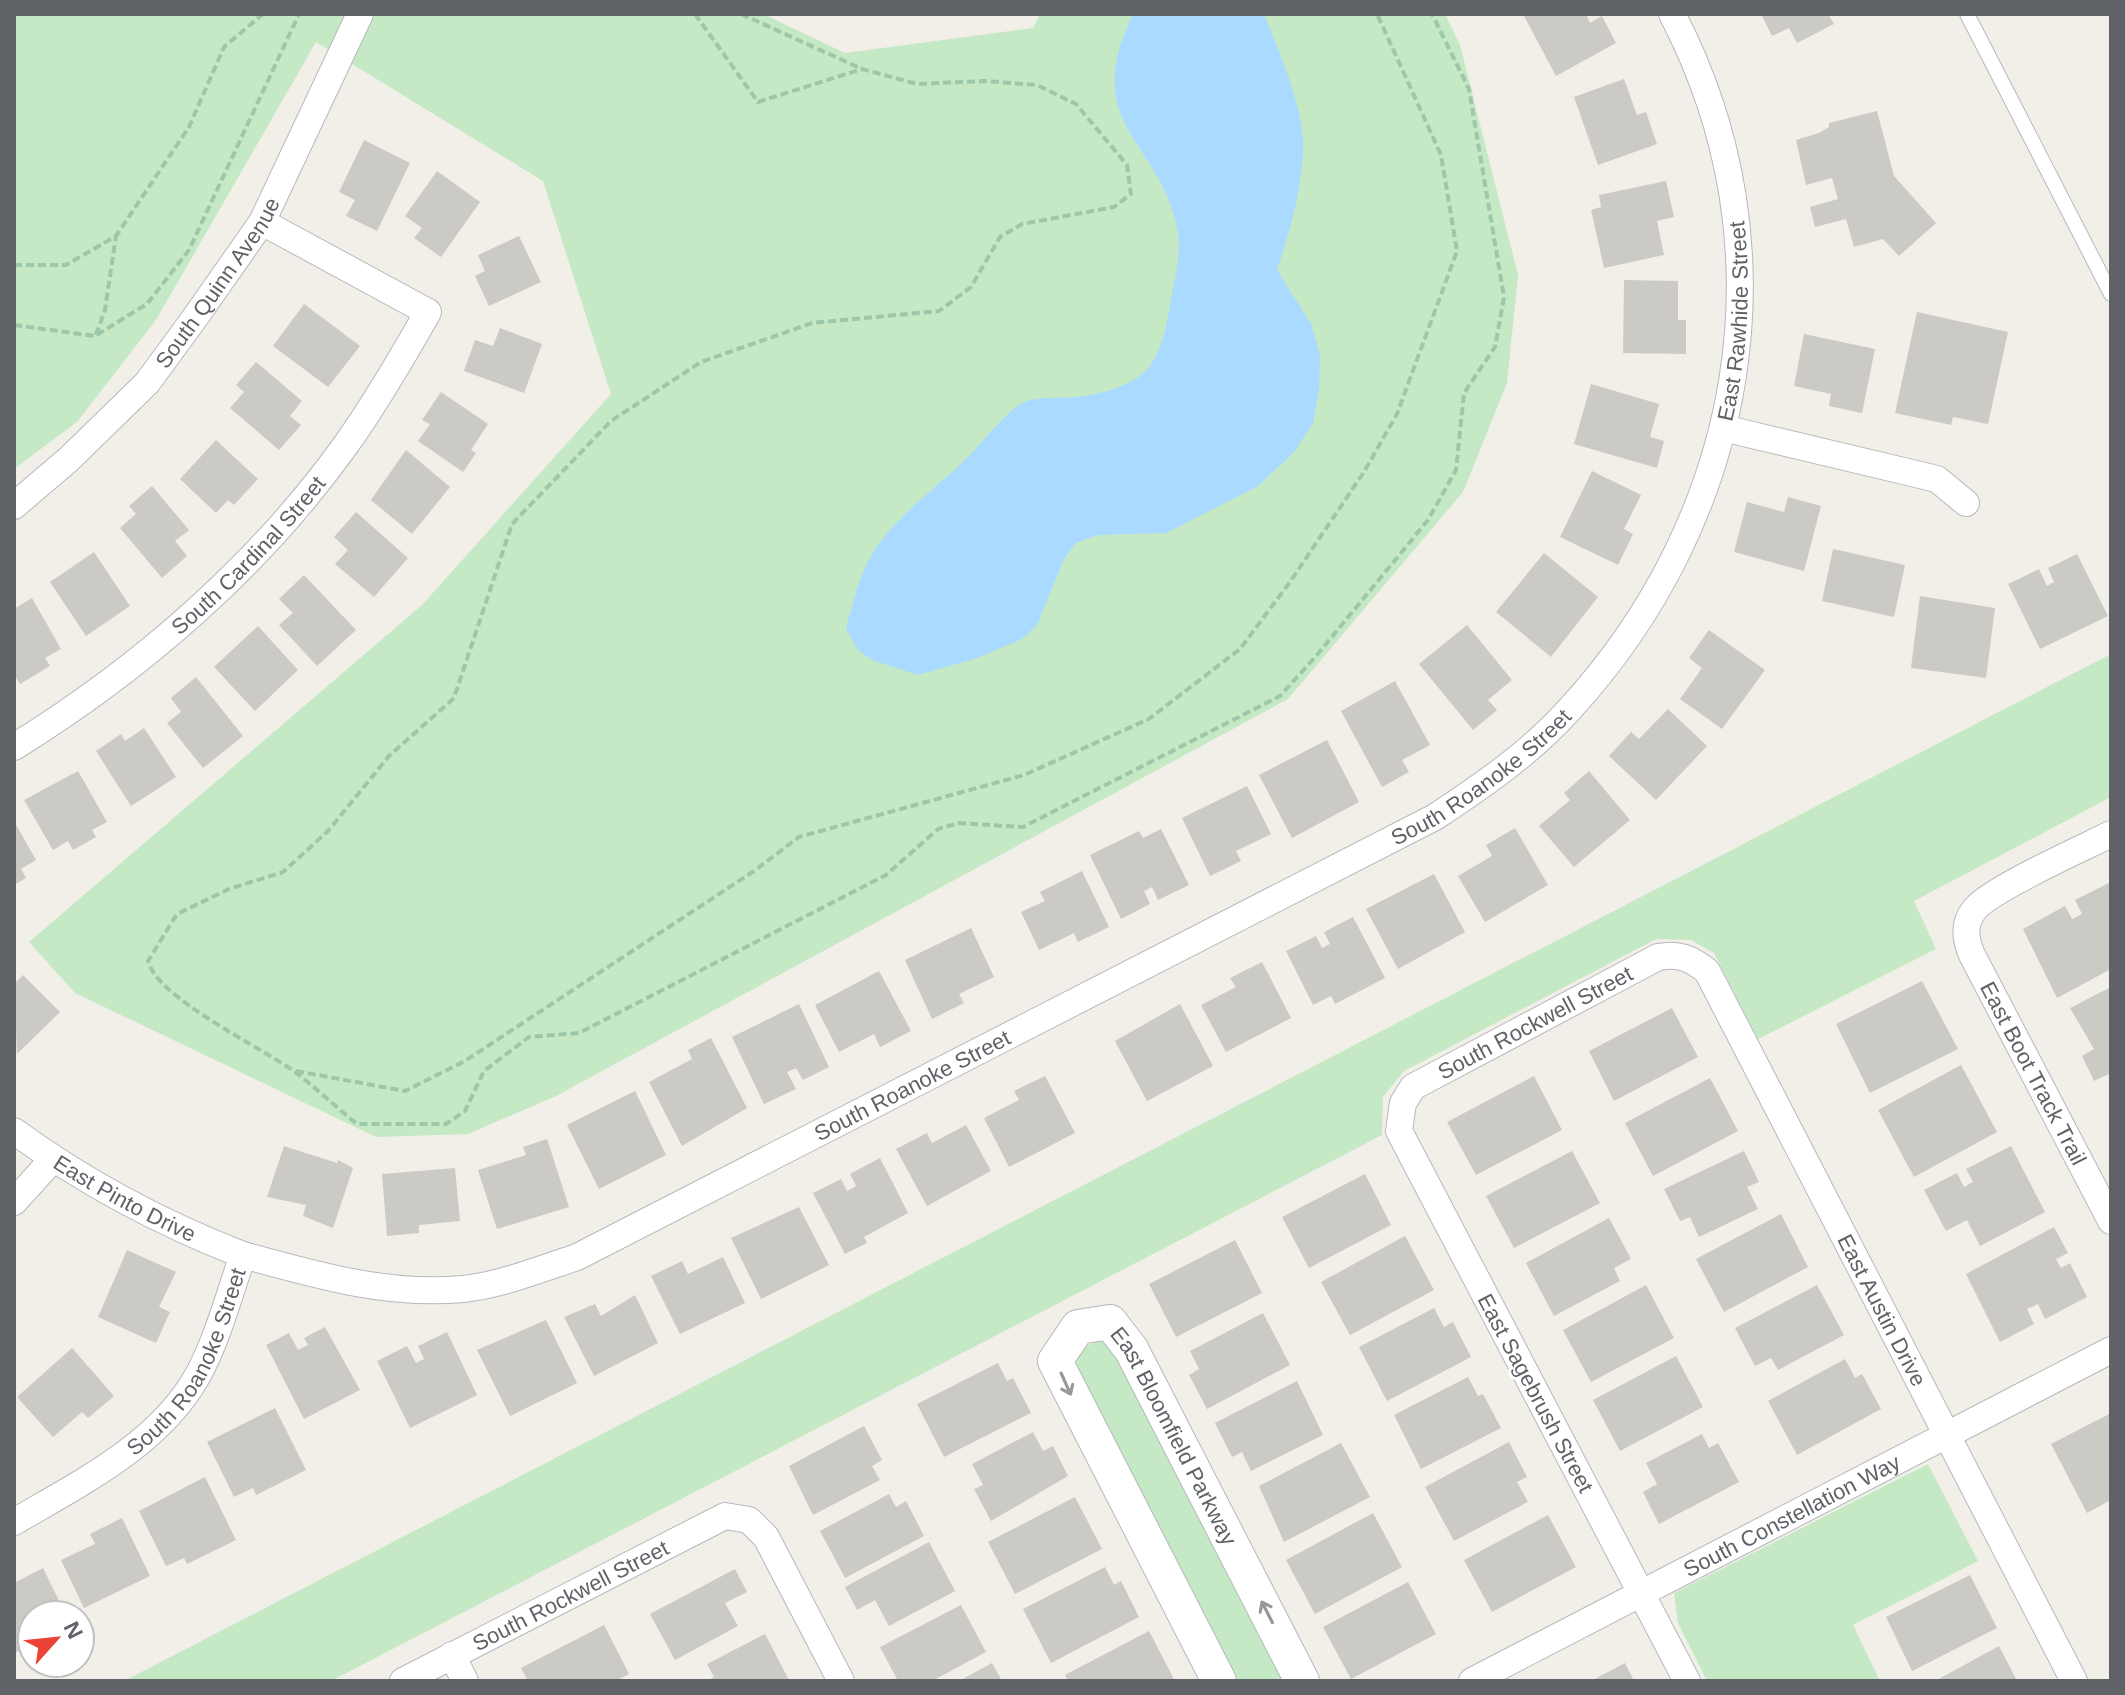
<svg xmlns="http://www.w3.org/2000/svg" width="2125" height="1695" viewBox="0 0 2125 1695" font-family="Arial,sans-serif">
	<style>
		.green { fill: #c5e8c5 }
		.water { fill: #aadaff }
		.building { fill: #cccac5 }
		.lines { fill: none; stroke-linecap: round; stroke-linejoin: round }
		.service-casing { stroke: #b5b8bc; stroke-width: 16 }
		.minor-casing { stroke: #b5b8bc; stroke-width: 28 }
		.tertiary-casing { stroke: #b5b8bc; stroke-width: 36 }
		.path { stroke: #9cc7a9; stroke-width: 4; stroke-dasharray: 8 4; stroke-linecap: butt }
		.service { stroke: #fff; stroke-width: 14 }
		.minor { stroke: #fff; stroke-width: 26 }
		.tertiary { stroke: #fff; stroke-width: 34 }
		.oneway { stroke: #979a9d }
		.labels { text-anchor: middle; stroke-width: 6; stroke-linejoin: round; paint-order: stroke }
		.street-label { font-size: 22px; fill: #5f6368; stroke: #fff }
	</style>
	<rect width="100%" height="100%" fill="#f1efe8"/>
	<g class="green">
		<polygon points="14,14 763,14 845,53 1033,28 1040,14 1445,14 1460,45 1518,275 1507,383 1463,492 1288,699 556,1096 468,1134 376,1137 75,993 29,942 422,605 611,394 543,181 316,42 156,320 77,422 14,469"/>
		<polygon points="2111,654 2111,797 1914,901 1936,949 1758,1039 1714,953 1691,940 1656,939 1404,1071 1383,1097 1382,1135 331,1681 124,1681"/>
		<path d="M1102,1341L1117,1350L1286,1681H1237L1078,1375C1072,1354 1082,1344 1102,1341Z"/>
		<polygon points="1928,1464 1978,1561 1853,1625 1880,1681 1707,1681 1678,1623 1674,1593"/>
	</g>
	<path class="water" d="M1133,14H1264C1279,51 1305,110 1303,150C1302,191 1289,232 1277,270L1311,324L1320,355L1319,390L1313,423L1295,451L1258,486L1166,533L1098,535L1076,543L1064,559L1037,625L1022,639L977,658L918,675L872,660L857,649L846,628C853,603 859,576 872,554C896,515 940,486 971,454C986,439 1004,413 1023,403C1038,395 1061,399 1077,397C1102,394 1138,385 1152,363C1163,346 1168,319 1171,299C1175,279 1181,254 1178,233C1162,139 1078,128 1133,14Z"/>
	<g class="building">
		<polygon points="1523,14 1586,14 1590,23 1602,16 1616,43 1556,76"/>
		<polygon points="1761,14 1828,14 1834,24 1797,43 1789,28 1772,36"/>
		<polygon points="1624,79 1637,115 1646,112 1657,144 1598,165 1574,97"/>
		<polygon points="1877,111 1894,176 1936,223 1899,256 1883,239 1854,247 1846,219 1815,227 1810,207 1838,199 1832,178 1806,185 1796,140 1819,133 1829,127 1829,123"/>
		<polygon points="364,140 410,163 377,231 346,216 355,200 339,192"/>
		<polygon points="437,171 480,202 441,257 414,238 422,228 405,216"/>
		<polygon points="1666,181 1674,217 1657,221 1664,255 1604,268 1591,210 1601,207 1599,195"/>
		<polygon points="519,236 541,282 489,306 475,276 485,271 478,255"/>
		<polygon points="1624,280 1678,281 1678,320 1686,320 1686,354 1623,353"/>
		<polygon points="304,304 360,346 328,387 273,346"/>
		<polygon points="1917,312 2008,332 1988,424 1953,417 1951,425 1895,413"/>
		<polygon points="500,328 542,344 524,393 464,371 475,340 493,346"/>
		<polygon points="1804,334 1875,349 1862,413 1829,406 1831,394 1794,386"/>
		<polygon points="256,362 302,401 290,416 301,425 279,450 230,408 244,392 236,385"/>
		<polygon points="1591,384 1659,404 1650,437 1664,441 1657,468 1574,444"/>
		<polygon points="441,392 488,424 471,450 476,453 463,472 418,441 430,424 422,420"/>
		<polygon points="216,440 258,479 234,505 228,500 216,513 180,479"/>
		<polygon points="406,450 450,487 412,534 371,500"/>
		<polygon points="1592,471 1641,495 1624,529 1633,534 1618,565 1560,537"/>
		<polygon points="152,486 189,530 175,541 187,556 162,578 120,528 136,514 129,506"/>
		<polygon points="1788,497 1821,506 1804,571 1734,552 1747,502 1784,512"/>
		<polygon points="356,512 408,558 374,597 335,564 348,550 334,537"/>
		<polygon points="1833,549 1905,565 1894,617 1822,601"/>
		<polygon points="94,552 130,606 86,636 50,582"/>
		<polygon points="1544,553 1598,597 1551,657 1496,612"/>
		<polygon points="2077,554 2108,616 2040,649 2008,584 2039,569 2047,586 2054,582 2048,568"/>
		<polygon points="304,575 356,630 317,666 279,625 293,613 279,599"/>
		<polygon points="1920,596 1995,608 1986,678 1911,668"/>
		<polygon points="32,598 61,649 45,658 50,666 20,684 14,674 14,609"/>
		<polygon points="1467,625 1512,680 1488,700 1497,710 1473,730 1419,664"/>
		<polygon points="258,626 298,670 255,711 214,667"/>
		<polygon points="1709,630 1765,670 1722,729 1680,699 1702,668 1689,658"/>
		<polygon points="196,677 243,736 203,768 167,723 181,712 171,698"/>
		<polygon points="1395,681 1430,745 1402,760 1409,772 1382,787 1341,711"/>
		<polygon points="1668,709 1707,746 1656,800 1609,756 1631,732 1639,739"/>
		<polygon points="144,728 176,777 131,806 96,751 121,734 125,741"/>
		<polygon points="1327,740 1359,802 1292,838 1259,775"/>
		<polygon points="78,771 107,822 92,830 96,837 73,850 68,841 53,850 24,800"/>
		<polygon points="1589,771 1630,820 1574,867 1539,826 1570,800 1564,793"/>
		<polygon points="1247,786 1271,834 1236,851 1241,861 1210,876 1182,818"/>
		<polygon points="14,821 36,860 21,869 26,878 14,885"/>
		<polygon points="1515,828 1548,885 1485,922 1458,876 1492,856 1486,845"/>
		<polygon points="1161,829 1189,885 1158,900 1152,887 1144,891 1150,904 1121,919 1090,855 1139,831 1143,838"/>
		<polygon points="1082,871 1109,927 1078,942 1074,933 1039,950 1021,912 1045,901 1040,892"/>
		<polygon points="1434,874 1465,932 1398,969 1366,909"/>
		<polygon points="2111,882 2111,969 2057,998 2023,929 2065,906 2072,919 2082,914 2075,900"/>
		<polygon points="1353,917 1385,978 1335,1004 1331,996 1313,1005 1286,951 1316,936 1322,948 1330,944 1324,932"/>
		<polygon points="971,928 994,977 959,994 964,1003 932,1019 905,960"/>
		<polygon points="1262,962 1291,1018 1226,1052 1201,1005 1236,987 1230,978"/>
		<polygon points="879,971 911,1031 880,1047 874,1034 839,1052 815,1005"/>
		<polygon points="23,975 60,1012 17,1054 14,984"/>
		<polygon points="1922,981 1958,1049 1870,1093 1836,1024"/>
		<polygon points="2111,987 2111,1073 2094,1081 2082,1056 2094,1049 2070,1008"/>
		<polygon points="799,1004 829,1067 803,1080 796,1068 787,1072 796,1089 764,1104 732,1037"/>
		<polygon points="1180,1004 1213,1066 1147,1101 1115,1041"/>
		<polygon points="1672,1008 1698,1057 1614,1101 1589,1051"/>
		<polygon points="711,1038 747,1108 682,1146 649,1082 692,1059 688,1050"/>
		<polygon points="1961,1065 1997,1132 1914,1177 1878,1110"/>
		<polygon points="1045,1076 1075,1133 1009,1167 984,1118 1019,1100 1014,1091"/>
		<polygon points="1534,1076 1562,1130 1476,1175 1447,1122"/>
		<polygon points="1710,1078 1738,1131 1653,1176 1625,1123"/>
		<polygon points="635,1091 666,1155 599,1189 567,1125"/>
		<polygon points="966,1125 991,1171 927,1206 896,1149 927,1133 932,1143"/>
		<polygon points="547,1139 569,1207 497,1229 478,1170 526,1155 523,1147"/>
		<polygon points="284,1146 337,1163 338,1160 353,1168 333,1228 303,1216 306,1205 267,1197"/>
		<polygon points="2011,1146 2045,1212 1980,1246 1967,1220 1946,1231 1924,1190 1957,1173 1964,1187 1973,1182 1966,1169"/>
		<polygon points="1572,1151 1600,1203 1514,1248 1486,1196"/>
		<polygon points="1744,1151 1759,1182 1747,1187 1758,1209 1699,1237 1690,1217 1680,1221 1664,1189"/>
		<polygon points="880,1158 908,1213 864,1237 867,1243 845,1254 813,1193 841,1179 847,1191 856,1186 850,1174"/>
		<polygon points="455,1168 460,1221 419,1225 419,1233 387,1236 382,1174"/>
		<polygon points="1365,1174 1391,1225 1309,1268 1282,1217"/>
		<polygon points="799,1207 829,1265 761,1299 731,1238"/>
		<polygon points="1781,1214 1808,1267 1724,1312 1696,1259"/>
		<polygon points="1609,1218 1631,1259 1614,1268 1620,1281 1554,1316 1526,1263"/>
		<polygon points="2054,1227 2068,1253 2056,1259 2061,1268 2070,1263 2087,1297 2045,1319 2038,1304 2027,1309 2034,1324 2000,1342 1966,1274"/>
		<polygon points="1405,1236 1434,1290 1350,1335 1321,1282"/>
		<polygon points="1235,1240 1262,1293 1176,1337 1149,1284"/>
		<polygon points="127,1250 176,1272 159,1307 170,1312 156,1343 98,1317"/>
		<polygon points="723,1257 745,1303 680,1334 651,1276 682,1261 688,1274"/>
		<polygon points="1646,1285 1674,1338 1591,1382 1563,1330"/>
		<polygon points="1817,1285 1844,1335 1778,1370 1771,1358 1755,1366 1735,1328"/>
		<polygon points="635,1295 658,1343 594,1376 564,1317 595,1304 601,1316"/>
		<polygon points="1434,1308 1444,1327 1453,1322 1471,1357 1387,1401 1359,1347"/>
		<polygon points="1263,1313 1290,1365 1207,1409 1189,1375 1199,1369 1190,1351"/>
		<polygon points="546,1320 577,1383 510,1416 477,1350"/>
		<polygon points="325,1327 360,1390 304,1419 266,1345 289,1333 298,1350 308,1345 304,1338"/>
		<polygon points="447,1332 477,1395 410,1428 377,1361 407,1346 416,1363 424,1359 418,1346"/>
		<polygon points="72,1348 114,1396 88,1418 82,1412 53,1437 17,1397"/>
		<polygon points="1676,1356 1703,1407 1620,1451 1593,1400"/>
		<polygon points="1845,1359 1855,1378 1862,1374 1881,1409 1797,1455 1768,1401"/>
		<polygon points="998,1363 1007,1381 1013,1378 1031,1413 944,1457 917,1404"/>
		<polygon points="1468,1377 1478,1396 1483,1394 1501,1428 1421,1469 1394,1415"/>
		<polygon points="1297,1381 1323,1435 1251,1471 1242,1452 1232,1457 1215,1423"/>
		<polygon points="275,1408 306,1470 256,1495 253,1488 234,1497 207,1442"/>
		<polygon points="2111,1413 2111,1500 2087,1513 2051,1444"/>
		<polygon points="864,1426 882,1460 872,1466 880,1480 813,1515 789,1466"/>
		<polygon points="1033,1432 1043,1451 1053,1446 1068,1476 991,1521 974,1489 983,1485 972,1464"/>
		<polygon points="1702,1434 1709,1448 1718,1443 1739,1482 1659,1524 1643,1492 1657,1484 1646,1463"/>
		<polygon points="1509,1442 1527,1477 1517,1482 1528,1502 1454,1541 1425,1487"/>
		<polygon points="1341,1443 1370,1497 1284,1542 1259,1486"/>
		<polygon points="205,1477 236,1540 187,1564 184,1558 166,1566 139,1511"/>
		<polygon points="889,1494 896,1507 906,1501 924,1536 845,1578 820,1531"/>
		<polygon points="1075,1497 1102,1549 1015,1594 988,1542"/>
		<polygon points="1373,1513 1402,1567 1315,1614 1286,1560"/>
		<polygon points="1548,1515 1576,1567 1492,1612 1464,1560"/>
		<polygon points="122,1518 150,1576 84,1608 61,1560 95,1544 90,1534"/>
		<polygon points="929,1542 955,1591 889,1626 875,1600 857,1610 845,1587"/>
		<polygon points="1105,1567 1114,1585 1121,1581 1139,1617 1051,1663 1023,1609"/>
		<polygon points="43,1568 66,1615 32,1615 32,1644 14,1653 14,1583"/>
		<polygon points="735,1569 747,1592 725,1603 738,1626 675,1660 650,1614"/>
		<polygon points="1970,1575 1997,1628 1912,1671 1886,1617"/>
		<polygon points="1408,1582 1436,1634 1351,1679 1323,1627"/>
		<polygon points="961,1605 986,1652 932,1681 898,1681 880,1647"/>
		<polygon points="604,1625 629,1674 615,1681 528,1681 521,1668"/>
		<polygon points="1149,1631 1175,1681 1068,1681 1065,1675"/>
		<polygon points="765,1634 789,1680 707,1681 714,1677 707,1664"/>
		<polygon points="1999,1646 2017,1681 1935,1681"/>
		<polygon points="992,1663 1002,1681 959,1681"/>
		<polygon points="1625,1663 1634,1681 1591,1681"/>
	</g>
	<g class="lines">
		<g class="service-casing">
			<polyline id="service" points="1967,14 2111,294"/>
		</g>
		<g class="minor-casing">
			<g id="minor">
				<polyline points="1723,428 1937,479 1966,503"/>
				<path id="s1" d="M14,506L69,459L147,383L194,319L262,222L360,14"/>
				<path id="s2" d="M14,747C140,669 258,567 345,446C376,403 402,358 428,312L262,222"/>
				<path id="s3" d="M2111,834C2083,848 1991,889 1975,909C1963,923 1965,939 1972,955L2111,1221"/>
				<path id="s4" d="M14,1131C84,1182 163,1224 243,1255"/>
				<polyline points="14,1202 53,1159"/>
				<path id="s5" d="M14,1522C80,1483 159,1445 198,1375C218,1338 229,1295 243,1255C315,1275 388,1296 463,1289C501,1285 541,1269 577,1257L1435,817C1482,786 1530,753 1568,711C1745,519 1795,249 1672,14"/>
				<polyline points="452,1655 465,1681"/>
				<path id="s6" d="M403,1681L725,1516L749,1520L766,1537L841,1681"/>
				<path id="s7" d="M1472,1681L2111,1350"/>
				<path id="s8" d="M1687,1681L1399,1131L1403,1103L1413,1087L1658,957C1679,953 1690,958 1707,971L2074,1681"/>
			</g>
		</g>
		<g class="tertiary-casing">
			<g id="tertiary">
				<path id="s9" d="M1219,1681L1055,1361L1078,1327L1110,1322L1131,1349L1302,1681"/>
			</g>
		</g>
		<g class="path">
			<polyline points="695,14 758,102 862,69"/>
			<path d="M741,14L862,69L917,84L985,81L1037,85L1076,104L1127,165L1131,194L1114,207L1022,224L1000,237L971,287L939,311L812,323L701,362L611,421L512,524L454,698L389,756L328,831L283,872L229,889L177,914L148,961C157,998 261,1047 295,1072C316,1088 336,1107 357,1124H446L465,1111L484,1071L529,1037L579,1033L886,875L938,829L959,823L1023,827L1280,696L1317,655L1428,520L1456,470L1464,393L1495,347L1504,297L1469,89L1432,14"/>
			<polyline points="14,265 66,265 116,236 189,127 224,47 263,14"/>
			<polyline points="14,325 95,336 147,304 189,250 299,14"/>
			<polyline points="96,335 105,310 116,236"/>
			<polyline points="296,1071 405,1091 465,1061 754,871 799,837 1024,775 1149,719 1240,649 1290,582 1364,472 1397,414 1457,251 1441,155 1377,14"/>
		</g>
		<use href="#service" class="service"/>
		<use href="#minor" class="minor"/>
		<use href="#tertiary" class="tertiary"/>
	</g>
	<defs><path id="oneway-shaft" d="M-6 0H5M1.5-3L5.5 0L1.5 3" fill="none" stroke-width="1.6" stroke-linecap="round" stroke-linejoin="round" transform="scale(2)"/></defs>
	<g class="oneway">
		<use href="#oneway-shaft" transform="translate(1066 1384) rotate(66)"/>
		<use href="#oneway-shaft" transform="translate(1267 1612) rotate(-117)"/>
	</g>
	<g class="labels">
		<g class="street-label">
			<text dy="8" stroke="none"><textPath href="#s1" startOffset="304">South Quinn Avenue</textPath></text>
			<text dy="8" stroke="none"><textPath href="#s5" startOffset="2278">East Rawhide Street</textPath></text>
			<text dy="8" stroke="none"><textPath href="#s2" startOffset="304">South Cardinal Street</textPath></text>
			<text dy="8" stroke="none"><textPath href="#s5" startOffset="1734">South Roanoke Street</textPath></text>
			<text dy="8" stroke="none"><textPath href="#s8" startOffset="806">South Rockwell Street</textPath></text>
			<text dy="8" stroke="none"><textPath href="#s3" startOffset="338">East Boot Track Trail</textPath></text>
			<text dy="8" stroke="none"><textPath href="#s5" startOffset="1086">South Roanoke Street</textPath></text>
			<text dy="8" stroke="none"><textPath href="#s4" startOffset="130">East Pinto Drive</textPath></text>
			<text dy="8" stroke="none"><textPath href="#s8" startOffset="1380">East Austin Drive</textPath></text>
			<text dy="8" stroke="none"><textPath href="#s5" startOffset="244">South Roanoke Street</textPath></text>
			<text transform="translate(1536 1393) rotate(62)" y="8">East Sagebrush Street</text>
			<text dy="8" stroke="none"><textPath href="#s9" startOffset="564">East Bloomfield Parkway</textPath></text>
			<text dy="8" stroke="none"><textPath href="#s7" startOffset="360">South Constellation Way</textPath></text>
			<text dy="8" stroke="none"><textPath href="#s6" startOffset="188">South Rockwell Street</textPath></text>
		</g>
	</g>
	<rect width="2125" height="1695" fill="none" stroke="#5f6368" stroke-width="32"/>
	<g transform="translate(56 1639) rotate(63)"><circle r="38" fill="#ffffff" stroke="#bfc1c3" stroke-width="2"/>
	<path d="M0-6L14 30L0 20L-14 30Z" fill="#ea4335"/>
	<text y="-12" font-size="22" font-weight="bold" text-anchor="middle" fill="#5f6368">N</text>
	</g>
</svg>
